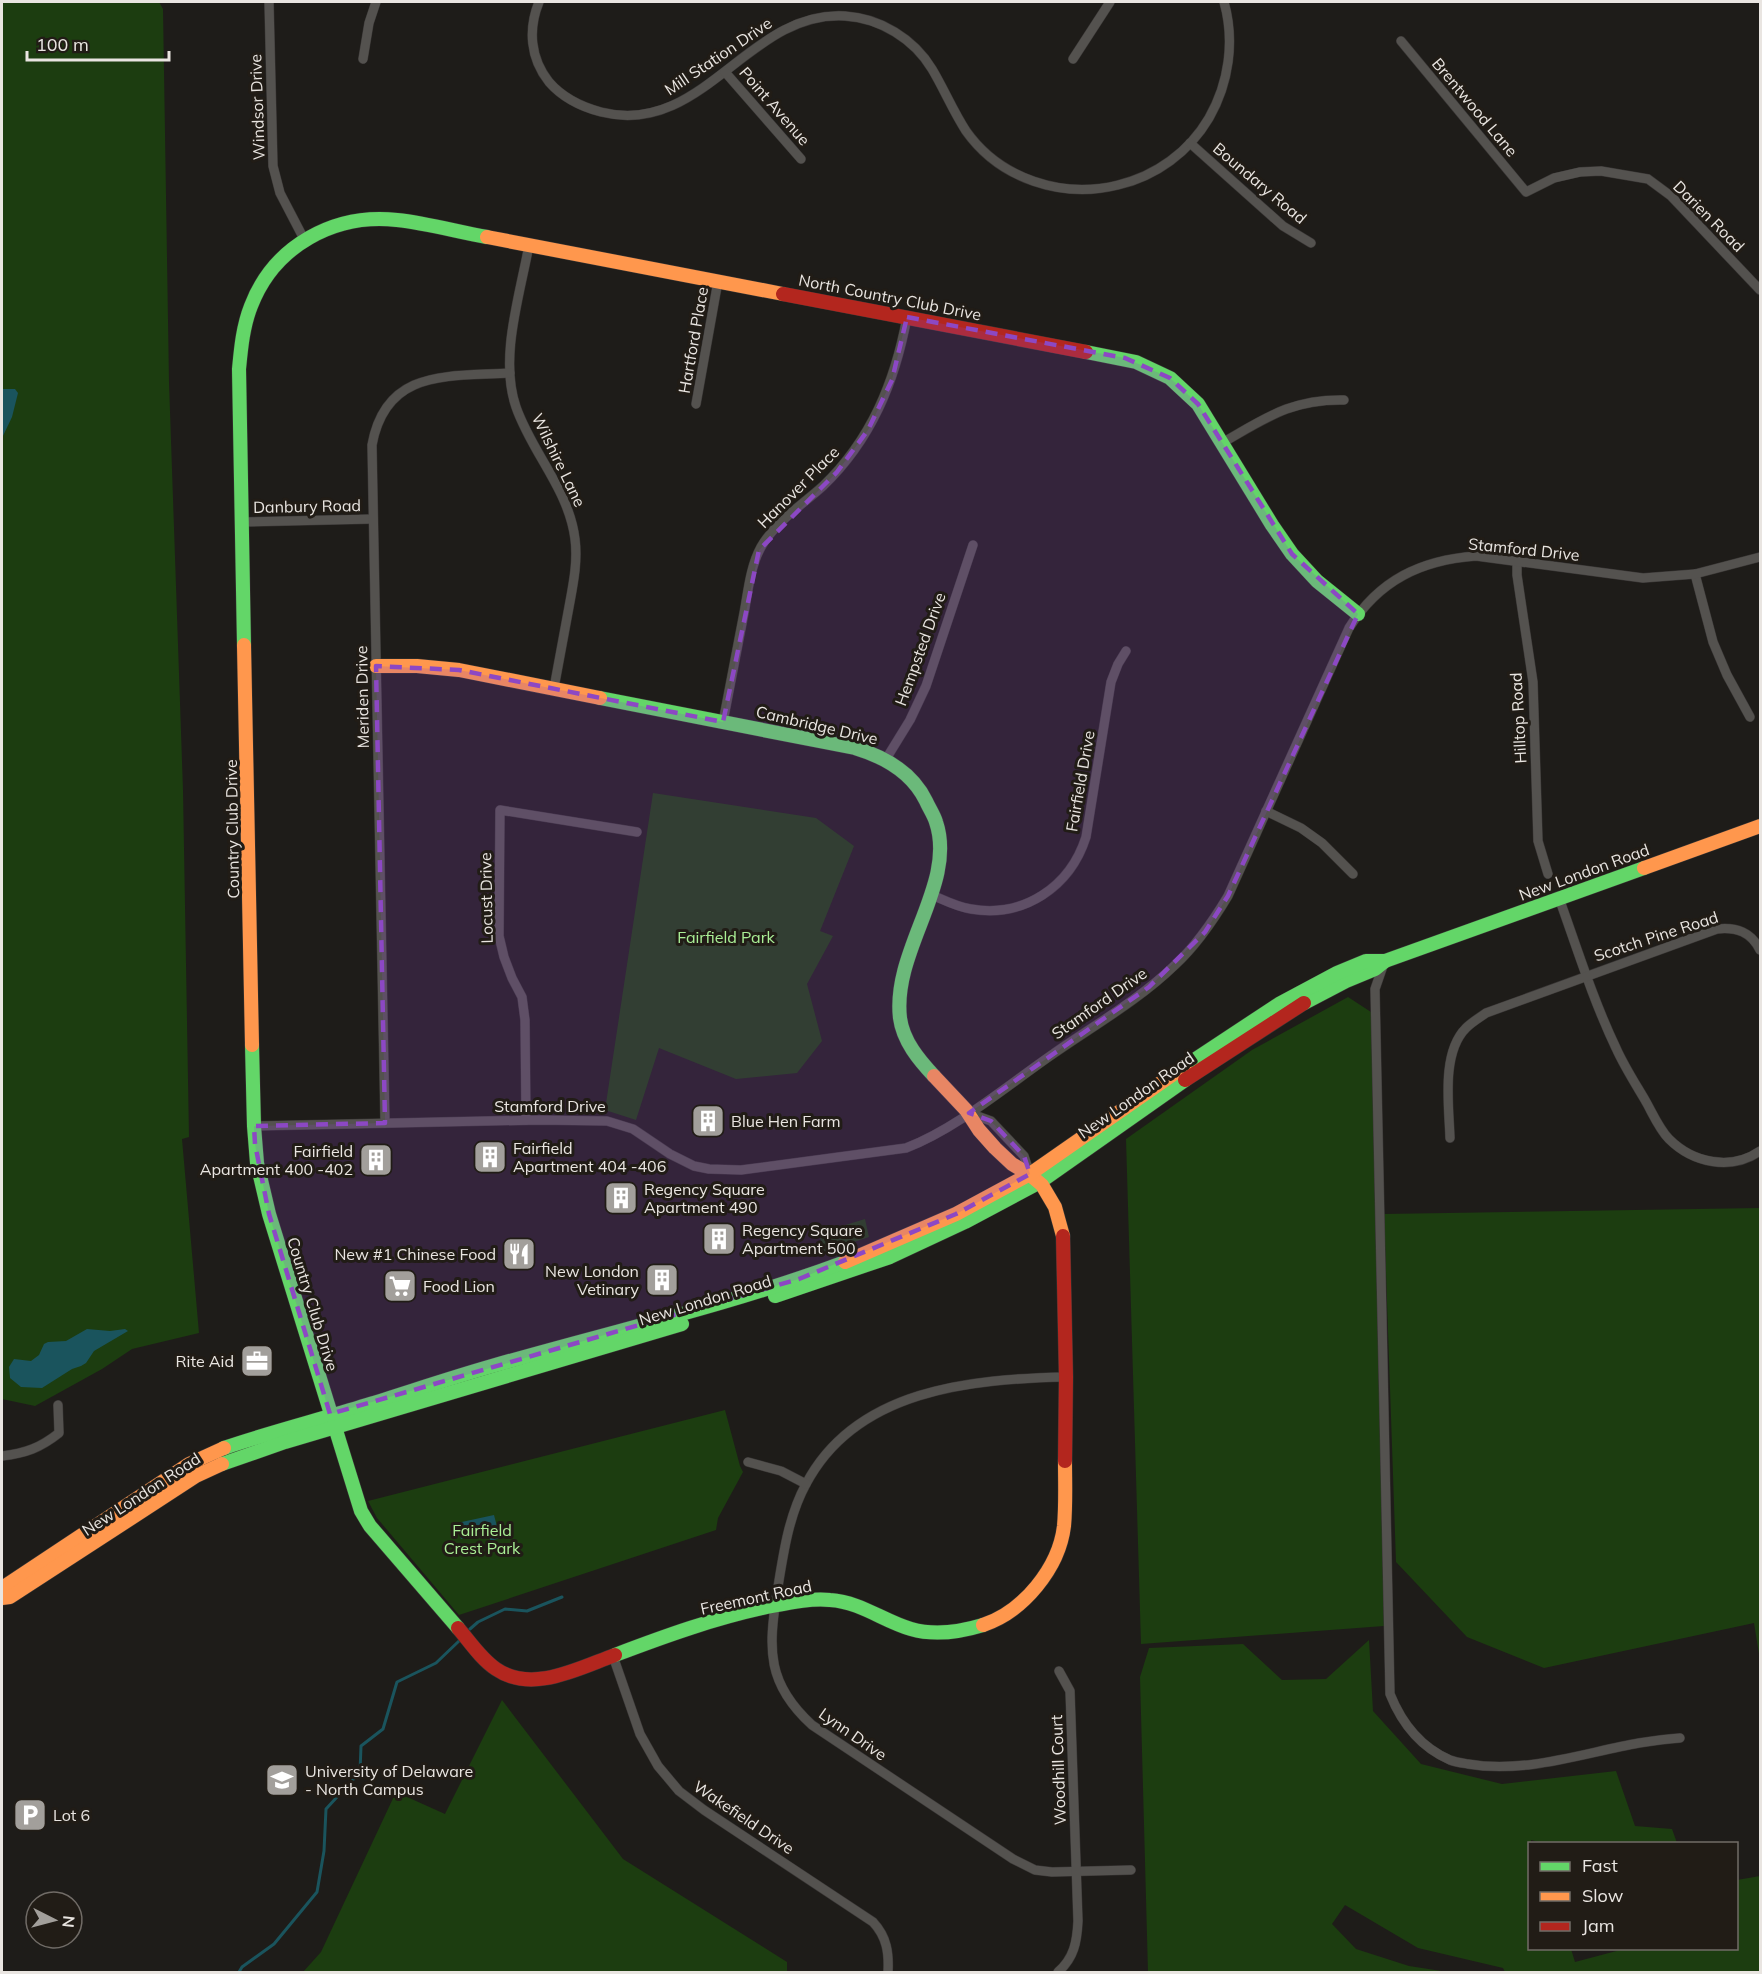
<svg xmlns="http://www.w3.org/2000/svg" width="1762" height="1974" viewBox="0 0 1762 1974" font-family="Mulish,sans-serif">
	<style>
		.green { fill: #1c3d10 }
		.water { fill: #1a545d }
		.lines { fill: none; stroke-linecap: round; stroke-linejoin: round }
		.stream { stroke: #1a545d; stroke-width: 3 }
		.street-casing { stroke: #393635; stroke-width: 10 }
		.fast-casing { stroke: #393635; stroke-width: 15 }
		.slow-casing { stroke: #393635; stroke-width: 15 }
		.jam-casing { stroke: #393635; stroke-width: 15 }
		.street { stroke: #54524f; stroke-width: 9 }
		.fast { stroke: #63d668; stroke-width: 14 }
		.slow { stroke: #ff974d; stroke-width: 14 }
		.jam { stroke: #b3261e; stroke-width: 14 }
		.marked { fill: #8c48c4; fill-opacity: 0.2; stroke: #8c48c4; stroke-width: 4.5; stroke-dasharray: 12 8; stroke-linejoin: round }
		.labels { text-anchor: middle; stroke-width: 6; stroke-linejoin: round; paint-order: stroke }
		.street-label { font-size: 16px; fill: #e9e5e1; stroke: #211c16 }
		.park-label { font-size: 16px; fill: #aaef96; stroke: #211c16 }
		.poi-label { font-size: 16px; fill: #e9e5e1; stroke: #211c16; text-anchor: start }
	</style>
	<rect width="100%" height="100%" fill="#1e1c19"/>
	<g class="green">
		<polygon points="2,2 159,2 163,9 169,382 183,790 189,1137 182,1139 199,1333 132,1349 102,1369 35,1406 2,1399"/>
		<polygon points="653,793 816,818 854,846 820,931 833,936 807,984 822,1041 797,1073 736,1079 659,1048 636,1120 605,1110"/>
		<polygon points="1348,997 1371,1012 1384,1626 1141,1644 1126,1139 1252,1050"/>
		<polygon points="1760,1208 1760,1660 1754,1623 1544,1668 1467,1637 1396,1562 1384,1214"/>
		<polygon points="865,1219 869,1237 824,1252 819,1233"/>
		<polygon points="725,1410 740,1466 743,1472 718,1518 716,1530 459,1615 377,1518 368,1501"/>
		<polygon points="1369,1640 1373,1711 1421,1764 1502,1784 1616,1771 1635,1826 1672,1829 1677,1843 1546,1844 1531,1840 1530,1948 1571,1949 1575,1962 1624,1949 1736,1948 1737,1880 1760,1876 1760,1972 1505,1972 1503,1968 1418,1948 1345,1905 1332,1924 1356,1949 1409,1966 1448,1972 1148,1972 1140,1677 1149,1648 1243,1644 1282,1680 1326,1679"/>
		<polygon points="502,1700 623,1859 787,1962 787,1972 303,1972 321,1952 396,1792 445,1814"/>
	</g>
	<g class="water">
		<polygon points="2,389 15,389 18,393 12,417 2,438"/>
		<polygon points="87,1329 110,1331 125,1329 128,1331 94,1351 86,1363 81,1366 72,1369 42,1388 21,1387 10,1378 9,1367 14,1359 31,1361 39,1355 44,1344 48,1342 66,1341"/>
		<polygon points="494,1515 500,1538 491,1541 486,1532 461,1539 457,1523"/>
	</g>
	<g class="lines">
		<g class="stream">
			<polyline points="470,1629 478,1622 505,1609 527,1611 562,1597"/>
			<polyline points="239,1972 242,1967 274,1944 317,1892 324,1851 326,1809 360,1772 361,1746 383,1729 397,1682 436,1663 459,1641"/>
		</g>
		<g class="street-casing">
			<g id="street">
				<polyline points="269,2 273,166 280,193 305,241"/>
				<path d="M539,2C528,29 530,58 549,82C562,97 582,107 601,112C703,138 748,10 845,16C880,18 914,39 932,69C944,89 953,111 966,131C1000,179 1062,199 1118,185C1156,176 1189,152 1209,118C1229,83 1235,41 1224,2"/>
				<polyline points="1401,41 1526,192 1554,178 1580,172 1601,171 1648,179 1671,196 1760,290"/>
				<polyline points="363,59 369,23 376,2"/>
				<polyline points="1073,59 1110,2"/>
				<polyline points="725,72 801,159"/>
				<polyline points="1190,143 1283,226 1311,243"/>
				<path d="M529,245C520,295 499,358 516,407C532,453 569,490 575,539C578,562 573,585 569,607C564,634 559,661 554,688"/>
				<polyline points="696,404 718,281"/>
				<path d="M1222,443C1266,418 1291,399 1344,400"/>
				<polyline points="242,522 373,519"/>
				<polyline points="1517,561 1517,575 1533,682 1538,841 1548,874"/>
				<polyline points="1695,574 1713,642 1727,675 1750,717"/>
				<path d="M723,722C730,686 737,650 744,613C748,592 750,567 761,547C775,522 802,505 823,486C871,440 895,382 907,317"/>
				<polyline points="886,759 910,720 926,686 973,545"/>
				<polyline points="1266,811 1301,828 1322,843 1353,874"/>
				<path d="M932,895C944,900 957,907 971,909C1024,918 1070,887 1086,837L1111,682L1118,664L1126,651"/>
				<path d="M1559,898C1577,948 1593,1000 1616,1048C1624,1066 1635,1083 1645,1100C1652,1112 1659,1129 1669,1139C1693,1163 1731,1171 1760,1151"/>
				<path d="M1384,963L1375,989L1390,1694C1402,1724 1420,1747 1450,1760C1455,1762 1462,1763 1468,1764C1525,1774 1583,1753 1639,1743C1652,1741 1666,1739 1680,1738"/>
				<polyline points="969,1113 991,1121 1024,1156 1030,1174"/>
				<polyline points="526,1120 525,1020 522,997 512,978 504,957 499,936 500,810 637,832"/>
				<path d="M385,1123L372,445C386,368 449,377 510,373"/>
				<path d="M254,1126L539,1120L607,1121L633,1129L670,1154L694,1166L709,1169L741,1170L906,1148C956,1129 1008,1085 1053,1054C1093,1026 1139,1000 1175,965C1197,945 1213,921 1228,896L1349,628C1379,580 1421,560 1476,556L1643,578L1695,574L1760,557"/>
				<path d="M1450,1138C1449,1106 1441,1053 1466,1028C1472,1022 1479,1018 1486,1013L1717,929C1737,927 1751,932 1760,950"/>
				<path d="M1066,1377C971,1379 856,1389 806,1484C788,1517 783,1556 777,1593C768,1650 767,1684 812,1725L1013,1859L1035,1870L1052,1872L1131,1870"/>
				<path d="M2,1456C26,1453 40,1448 59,1433L58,1405"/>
				<polyline points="748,1462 781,1471 806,1484"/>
				<path d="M613,1656L640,1734L658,1766L679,1791L704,1810L873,1922C887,1937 889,1953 888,1972"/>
				<path d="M1058,1972C1074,1958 1077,1942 1078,1921L1070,1691L1059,1671"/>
			</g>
		</g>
		<g class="fast-casing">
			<g id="fast">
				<polyline points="1086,352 1136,362 1170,378 1198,404 1272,525 1292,554 1317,581 1358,614"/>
				<path d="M244,645L239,369C241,348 243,326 251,306C274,246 334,213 397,220C427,223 458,232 487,237"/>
				<path d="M600,698L855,748C885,757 912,772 926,801C929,808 934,815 936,822C957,884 892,950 900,1018C903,1041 919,1060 934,1076"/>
				<polyline points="1304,1003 1346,981 1375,969 1385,961"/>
				<polyline points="252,1045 254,1126 257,1163 269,1214 361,1511 370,1526 458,1628"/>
				<polyline points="1185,1066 1279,1004 1337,973 1366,961 1385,961 1644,868"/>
				<polyline points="775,1296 890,1257 965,1222 1040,1182 1185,1080"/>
				<path d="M224,1448C271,1432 319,1420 367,1405C409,1392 450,1378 492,1366C610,1332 730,1305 845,1262"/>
				<polyline points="222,1464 285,1442 682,1324"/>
				<path d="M615,1655C665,1636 715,1618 767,1607C788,1603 810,1598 830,1600C861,1602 883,1621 911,1629C935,1636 960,1632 983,1625"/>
			</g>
		</g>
		<g class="slow-casing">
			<g id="slow">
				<polyline points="487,237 783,294"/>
				<polyline points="244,645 252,1045"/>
				<polyline points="376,666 417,666 459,670 600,698"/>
				<polyline points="1644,868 1760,826"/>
				<polyline points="934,1076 966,1110 979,1130 995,1148 1012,1164 1029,1174 1042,1185 1055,1207 1063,1236"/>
				<polyline points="845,1262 956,1214 1030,1174 1185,1066"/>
				<polyline points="2,1588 189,1464 224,1448"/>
				<polyline points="2,1598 10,1597 196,1476 222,1464"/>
				<path d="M983,1625C1023,1612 1059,1568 1064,1526C1066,1505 1065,1482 1065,1461"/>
			</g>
		</g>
		<g class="jam-casing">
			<g id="jam">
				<polyline points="783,294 1086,352"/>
				<polyline points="1185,1080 1304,1003"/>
				<polyline points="1063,1236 1066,1377 1065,1461"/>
				<path d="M458,1628C470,1642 481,1659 496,1669C532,1694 579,1668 615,1655"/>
			</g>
		</g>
		<use href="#street" class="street"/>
		<use href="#fast" class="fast"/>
		<use href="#slow" class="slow"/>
		<use href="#jam" class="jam"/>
	</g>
	<path class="marked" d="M907,317L1125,358L1170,378L1198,404L1292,554L1358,614L1228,896L1205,932L1149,987L969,1113L991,1121L1024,1156L1030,1174L956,1214L799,1279L330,1414L269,1214L255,1144L254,1126L385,1123L376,666L459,670L723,722L759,550L837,472L868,430L892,380Z"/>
	<defs>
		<g id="building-square" transform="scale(1.725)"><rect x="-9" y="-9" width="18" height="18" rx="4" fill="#a29f9b" stroke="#211c16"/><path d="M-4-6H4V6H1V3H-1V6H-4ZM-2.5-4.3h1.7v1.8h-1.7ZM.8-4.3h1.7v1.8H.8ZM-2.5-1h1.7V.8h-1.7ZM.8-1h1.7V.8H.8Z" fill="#fff"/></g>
		<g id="restaurant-square" transform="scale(1.725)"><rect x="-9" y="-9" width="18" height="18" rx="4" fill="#a29f9b" stroke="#211c16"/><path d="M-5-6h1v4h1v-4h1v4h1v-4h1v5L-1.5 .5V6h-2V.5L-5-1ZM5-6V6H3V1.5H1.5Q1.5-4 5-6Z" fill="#fff"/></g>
		<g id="supermarket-square" transform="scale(1.725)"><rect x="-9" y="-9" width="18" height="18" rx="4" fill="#a29f9b" stroke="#211c16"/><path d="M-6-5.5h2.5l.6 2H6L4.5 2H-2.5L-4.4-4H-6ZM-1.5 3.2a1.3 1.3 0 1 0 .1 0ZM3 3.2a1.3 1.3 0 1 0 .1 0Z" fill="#fff"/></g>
		<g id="office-square" transform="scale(1.725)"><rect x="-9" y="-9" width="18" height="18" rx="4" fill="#a29f9b" stroke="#211c16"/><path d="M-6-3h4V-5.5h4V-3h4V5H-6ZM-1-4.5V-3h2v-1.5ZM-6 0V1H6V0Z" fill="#fff"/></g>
		<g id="university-square" transform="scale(1.725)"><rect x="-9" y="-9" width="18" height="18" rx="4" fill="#a29f9b" stroke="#211c16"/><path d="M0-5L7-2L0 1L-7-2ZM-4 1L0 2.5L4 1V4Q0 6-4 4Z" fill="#fff"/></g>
		<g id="parking-square" transform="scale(1.725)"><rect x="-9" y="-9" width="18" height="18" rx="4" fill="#a29f9b" stroke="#211c16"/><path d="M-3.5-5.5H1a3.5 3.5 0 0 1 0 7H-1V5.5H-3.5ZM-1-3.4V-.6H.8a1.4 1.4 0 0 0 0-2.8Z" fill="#fff"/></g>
	</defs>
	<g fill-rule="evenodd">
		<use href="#building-square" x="708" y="1121"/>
		<use href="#building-square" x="490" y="1157"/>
		<use href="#building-square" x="376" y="1160"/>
		<use href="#building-square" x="621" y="1198"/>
		<use href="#building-square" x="719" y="1239"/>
		<use href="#restaurant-square" x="519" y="1254"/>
		<use href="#building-square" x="662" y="1280"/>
		<use href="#supermarket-square" x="400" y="1286"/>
		<use href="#office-square" x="257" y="1361"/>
		<use href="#university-square" x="282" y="1780"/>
		<use href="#parking-square" x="30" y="1815"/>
	</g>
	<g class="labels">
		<g class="street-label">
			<text transform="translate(718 56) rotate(-34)" y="6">Mill Station Drive</text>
			<text transform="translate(775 106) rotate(49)" y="6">Point Avenue</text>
			<text transform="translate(257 107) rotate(-92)" y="6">Windsor Drive</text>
			<text transform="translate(1475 107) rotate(50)" y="6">Brentwood Lane</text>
			<text transform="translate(1260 183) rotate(40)" y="6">Boundary Road</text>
			<text transform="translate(1709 216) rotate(45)" y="6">Darien Road</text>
			<text transform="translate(890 297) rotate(11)" y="6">North Country Club Drive</text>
			<text transform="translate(693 340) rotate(-80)" y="6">Hartford Place</text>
			<text transform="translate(559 460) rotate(64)" y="6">Wilshire Lane</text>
			<text transform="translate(798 487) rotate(-45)" y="6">Hanover Place</text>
			<text transform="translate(307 506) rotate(-1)" y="6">Danbury Road</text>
			<text transform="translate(1524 549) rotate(6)" y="6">Stamford Drive</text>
			<text transform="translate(920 649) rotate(-70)" y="6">Hempsted Drive</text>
			<text transform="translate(362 697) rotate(-91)" y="6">Meriden Drive</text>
			<text transform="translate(1518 718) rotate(-93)" y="6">Hilltop Road</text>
			<text transform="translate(817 725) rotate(13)" y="6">Cambridge Drive</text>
			<text transform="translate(1080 781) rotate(-80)" y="6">Fairfield Drive</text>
			<text transform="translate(232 829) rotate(-91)" y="6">Country Club Drive</text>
			<text transform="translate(1584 872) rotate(-20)" y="6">New London Road</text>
			<text transform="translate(486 898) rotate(-91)" y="6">Locust Drive</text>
			<text transform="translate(1656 936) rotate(-18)" y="6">Scotch Pine Road</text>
			<text transform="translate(1099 1003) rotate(-35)" y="6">Stamford Drive</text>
			<text transform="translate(1136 1095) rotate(-35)" y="6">New London Road</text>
			<text x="550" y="1112">Stamford Drive</text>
			<text transform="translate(705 1300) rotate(-17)" y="6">New London Road</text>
			<text transform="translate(313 1304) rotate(73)" y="6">Country Club Drive</text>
			<text transform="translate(141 1494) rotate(-33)" y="6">New London Road</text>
			<text transform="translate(756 1597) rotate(-12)" y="6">Freemont Road</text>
			<text transform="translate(853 1734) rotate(35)" y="6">Lynn Drive</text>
			<text transform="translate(1058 1770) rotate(-92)" y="6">Woodhill Court</text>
			<text transform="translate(744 1817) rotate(34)" y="6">Wakefield Drive</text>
		</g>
		<g class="park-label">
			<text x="726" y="943">Fairfield Park</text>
			<text x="482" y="1536">Fairfield<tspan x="482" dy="18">Crest Park</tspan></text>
		</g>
		<g class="poi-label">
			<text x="731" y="1127">Blue Hen Farm</text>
			<text x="513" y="1154">Fairfield<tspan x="513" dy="18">Apartment 404 -406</tspan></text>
			<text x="353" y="1157" text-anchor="end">Fairfield<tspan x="353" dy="18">Apartment 400 -402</tspan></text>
			<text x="644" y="1195">Regency Square<tspan x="644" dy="18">Apartment 490</tspan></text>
			<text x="742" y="1236">Regency Square<tspan x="742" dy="18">Apartment 500</tspan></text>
			<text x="496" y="1260" text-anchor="end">New #1 Chinese Food</text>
			<text x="639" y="1277" text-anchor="end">New London<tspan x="639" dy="18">Vetinary</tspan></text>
			<text x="423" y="1292">Food Lion</text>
			<text x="234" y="1367" text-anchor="end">Rite Aid</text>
			<text x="305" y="1777">University of Delaware<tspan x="305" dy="18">- North Campus</tspan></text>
			<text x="53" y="1821">Lot 6</text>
		</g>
	</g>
	<rect width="1762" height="1974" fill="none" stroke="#e9e5e1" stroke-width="6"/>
	<rect x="1528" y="1842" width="210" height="108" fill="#211c16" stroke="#716c67" stroke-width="1.5"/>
	<rect x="1540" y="1862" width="30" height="9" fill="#63d668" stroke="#716c67" stroke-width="1.5"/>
	<text x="1582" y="1872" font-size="18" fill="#e9e5e1">Fast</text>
	<rect x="1540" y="1892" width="30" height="9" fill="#ff974d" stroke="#716c67" stroke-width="1.5"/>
	<text x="1582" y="1902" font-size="18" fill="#e9e5e1">Slow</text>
	<rect x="1540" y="1922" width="30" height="9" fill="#b3261e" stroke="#716c67" stroke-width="1.5"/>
	<text x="1582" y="1932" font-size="18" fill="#e9e5e1">Jam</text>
	<g transform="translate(54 1920) rotate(96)"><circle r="28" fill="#211c16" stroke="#716c67" stroke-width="1.5"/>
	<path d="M0-4.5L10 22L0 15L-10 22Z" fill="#a29f9b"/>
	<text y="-9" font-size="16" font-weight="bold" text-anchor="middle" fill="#e9e5e1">N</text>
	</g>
	<path d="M27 51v9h142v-9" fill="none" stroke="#e9e5e1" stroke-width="3"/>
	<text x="36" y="51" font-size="18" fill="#e9e5e1" stroke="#211c16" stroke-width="4.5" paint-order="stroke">100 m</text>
</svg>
